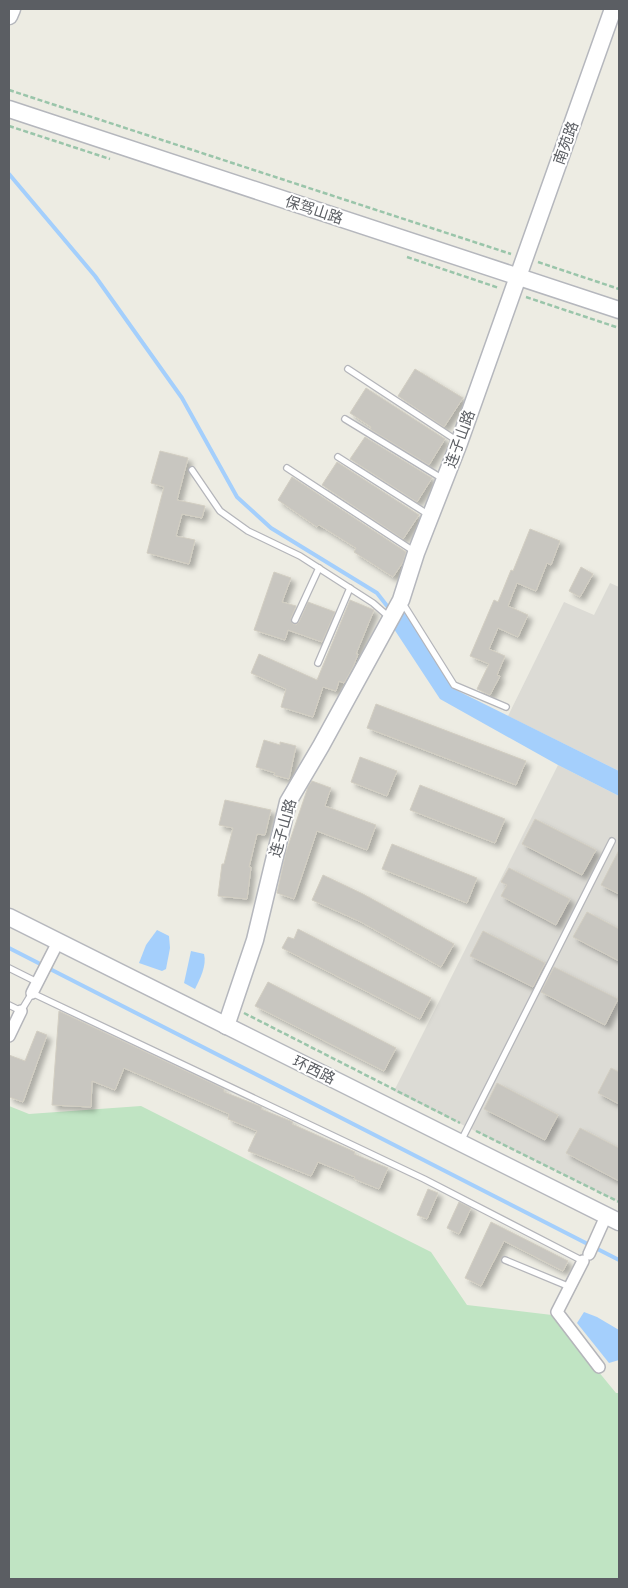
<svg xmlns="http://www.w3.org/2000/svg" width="628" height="1588" viewBox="0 0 628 1588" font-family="'Open Sans','Noto Sans SC',sans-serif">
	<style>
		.industrial { fill: #dcdbd5 }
		.green { fill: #c0e4c3 }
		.water { fill: #a4cffc }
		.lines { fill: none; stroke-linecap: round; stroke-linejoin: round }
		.stream { stroke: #a4cffc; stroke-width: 4 }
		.building { fill: #c8c6c0; stroke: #d2cec2; filter: url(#shadow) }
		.lane-casing { stroke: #b4b5ba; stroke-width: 8 }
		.street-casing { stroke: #b4b5ba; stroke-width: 14 }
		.secondary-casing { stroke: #b5b7bd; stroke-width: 19 }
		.path { stroke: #9ac5aa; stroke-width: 2.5; stroke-dasharray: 5 2.5; stroke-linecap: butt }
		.lane { stroke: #fff; stroke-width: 5.5 }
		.street { stroke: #fff; stroke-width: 11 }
		.secondary { stroke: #fff; stroke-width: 16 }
		.labels { text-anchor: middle; stroke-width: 4; stroke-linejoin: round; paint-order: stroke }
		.street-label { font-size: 15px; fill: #5b5e63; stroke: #fff }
	</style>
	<defs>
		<filter id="shadow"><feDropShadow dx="4.5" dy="4.5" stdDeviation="2.5" flood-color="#0004"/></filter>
	</defs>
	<rect width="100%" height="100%" fill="#edece3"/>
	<g class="industrial">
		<polygon points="610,583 619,587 619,771 508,716 564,602 594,615"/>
		<polygon points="558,765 619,796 619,1202 394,1091"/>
	</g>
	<polygon class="green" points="9,1106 29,1114 141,1106 431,1252 467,1305 552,1315 616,1393 619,1393 619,1579 9,1579"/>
	<g class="water">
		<polygon points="406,607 452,688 619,771 619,796 558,765 440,699 394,629"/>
		<polygon points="157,930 169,936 170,948 166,969 162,971 139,963 146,945"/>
		<path d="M191,951L204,954C207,965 200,979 195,989L184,983Z"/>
		<polygon points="584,1312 597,1317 619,1330 619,1360 609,1363 577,1323"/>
	</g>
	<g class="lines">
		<g class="stream">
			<polyline points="9,174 95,276 182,398 237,497 271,528 377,593 391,611"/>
			<polyline points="9,948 619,1260"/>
		</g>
	</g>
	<g class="building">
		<polygon points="415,369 463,398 444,427 398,396"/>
		<polygon points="366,388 445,439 429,465 370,429 371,427 350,413"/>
		<polygon points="365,437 432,478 417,502 350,459"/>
		<polygon points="160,451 188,458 177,500 205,506 202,518 182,514 176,536 195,540 189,564 147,553 164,487 151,483"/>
		<polygon points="337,462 419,515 403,539 322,485"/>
		<polygon points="292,477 406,552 403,562 393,577 354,552 356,548 319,525 317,527 278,500"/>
		<polygon points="530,529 560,541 551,565 547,563 536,591 517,583 508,606 528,615 518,637 498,628 489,649 505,656 497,675 500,676 490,695 477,689 489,664 470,656 494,600 498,602 511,570 513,571"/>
		<polygon points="581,567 593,574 580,597 569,591"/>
		<polygon points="274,572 291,578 282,602 296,606 291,618 293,624 296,625 299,622 308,602 335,612 322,642 288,630 285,640 254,630"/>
		<polygon points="350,600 374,610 356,654 358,654 353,667 344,683 339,681 336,691 323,687 313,717 281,707 286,689 251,673 259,654 317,680"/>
		<polygon points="376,704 526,761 516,785 367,728"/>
		<polygon points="264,740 280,745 280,742 296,746 289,779 274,775 275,773 256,767"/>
		<polygon points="360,757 397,771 387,796 351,782"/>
		<polygon points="312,781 331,788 325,806 376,825 367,850 317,831 294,899 277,893 286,852 308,787"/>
		<polygon points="420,785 505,819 495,843 410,810"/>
		<polygon points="225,800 271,810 265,835 257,834 249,867 251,867 247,899 218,896 222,864 224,864 233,828 219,825"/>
		<polygon points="535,819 596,850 582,875 522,844"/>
		<polygon points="392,844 477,878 467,903 382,869"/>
		<polygon points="619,850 619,894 601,885"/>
		<polygon points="509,868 570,899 556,925 501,896 507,885 501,882"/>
		<polygon points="323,875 363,894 454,944 441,967 361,922 312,900"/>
		<polygon points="587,912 619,929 619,961 573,937"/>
		<polygon points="298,929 431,998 420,1019 282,948 288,937 294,939"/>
		<polygon points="483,931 545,963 533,987 470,956"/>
		<polygon points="554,967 618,999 605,1025 541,992"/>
		<polygon points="268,982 396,1048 384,1071 255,1006"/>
		<polygon points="59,1011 224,1089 224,1092 262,1107 261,1109 293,1122 292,1124 355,1152 354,1154 388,1168 379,1189 354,1179 355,1177 318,1162 311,1176 248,1151 257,1131 228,1119 229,1114 124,1068 115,1090 92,1081 91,1107 52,1105"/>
		<polygon points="37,1031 47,1035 23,1102 9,1097 9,1055 25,1061"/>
		<polygon points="611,1068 619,1072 619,1104 598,1093"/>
		<polygon points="497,1083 558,1115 545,1140 484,1109"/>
		<polygon points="580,1128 619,1148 619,1181 566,1153"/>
		<polygon points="428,1189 438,1193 427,1219 417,1215"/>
		<polygon points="459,1202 471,1208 459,1234 447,1228"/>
		<polygon points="491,1222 568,1261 563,1271 504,1241 481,1286 465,1278"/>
	</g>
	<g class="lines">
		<g class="lane-casing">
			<g id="lane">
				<polyline points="348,369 459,442"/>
				<polyline points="345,419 443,479"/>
				<polyline points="338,457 429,515"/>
				<polyline points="287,468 415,552"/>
				<polyline points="192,470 220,511 248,531 300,556 373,603 389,617"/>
				<polyline points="402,602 454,685 506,707"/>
				<polyline points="295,620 319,568"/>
				<polyline points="318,663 350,588"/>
				<polyline points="9,968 37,982"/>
				<polyline points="9,1005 21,1011 32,993 424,1179 583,1261 584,1260"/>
				<polyline points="461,1141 612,841"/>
				<polyline points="505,1260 570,1287"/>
			</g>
		</g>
		<g class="street-casing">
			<g id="street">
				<polyline points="32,993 58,942"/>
				<polyline points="9,1036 21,1011"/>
				<polyline points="589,1254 606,1216"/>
				<polyline points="583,1261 557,1312 599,1367"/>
			</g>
		</g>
		<g class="secondary-casing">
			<g id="secondary">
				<polyline points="9,16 12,9"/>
				<polyline points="9,109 619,310"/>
				<polyline points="9,917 619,1222"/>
				<polyline points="226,1026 255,940 288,802 321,746 401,600 416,553 459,443 613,9"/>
			</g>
		</g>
		<g class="path">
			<polyline points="9,90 511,254"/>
			<polyline points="9,126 110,159"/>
			<polyline points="407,257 499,288"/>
			<polyline points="538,262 619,289"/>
			<polyline points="526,297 619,328"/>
			<polyline points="244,1013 460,1123"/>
			<polyline points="476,1131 619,1202"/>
		</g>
		<use href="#lane" class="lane"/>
		<use href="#street" class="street"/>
		<use href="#secondary" class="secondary"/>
	</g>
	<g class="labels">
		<g class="street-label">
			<text transform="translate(566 143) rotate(-70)" y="5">南苑路</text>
			<text transform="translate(314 210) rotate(18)" y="5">保驾山路</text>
			<text transform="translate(460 439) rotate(-70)" y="5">连子山路</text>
			<text transform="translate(283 828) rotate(-74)" y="5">连子山路</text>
			<text transform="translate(314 1070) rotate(26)" y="5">环西路</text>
		</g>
	</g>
	<rect width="628" height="1588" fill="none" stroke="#5b5e63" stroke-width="20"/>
</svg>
